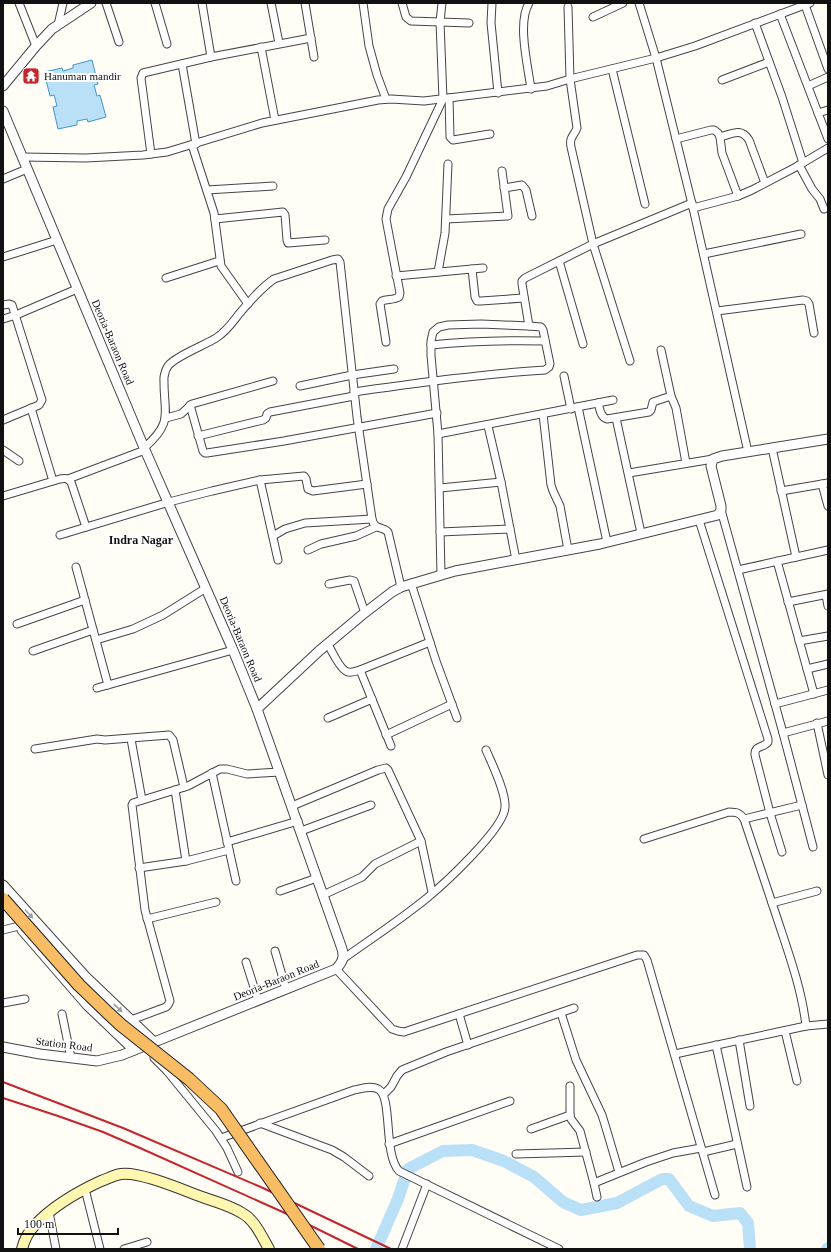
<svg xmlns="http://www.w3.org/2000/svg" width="831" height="1252" viewBox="0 0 831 1252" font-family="Georgia,serif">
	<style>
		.water { fill: #b9e0f7; stroke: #3f96cf }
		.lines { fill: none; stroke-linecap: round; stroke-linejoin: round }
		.river { stroke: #b9e0f7; stroke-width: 12 }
		.minor-casing { stroke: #444; stroke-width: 9 }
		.tertiary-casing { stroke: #444; stroke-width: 11 }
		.secondary-casing { stroke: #333; stroke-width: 12 }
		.minor { stroke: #fff; stroke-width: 7 }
		.tertiary { stroke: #fff; stroke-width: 9 }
		.secondary { stroke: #fff6b0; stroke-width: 10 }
		.rail { stroke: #c4262e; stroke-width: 2 }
		.trunk-bridge-casing { stroke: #222; stroke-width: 14; stroke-linecap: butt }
		.trunk-bridge { stroke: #f7bc64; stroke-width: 12 }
		.oneway { fill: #a0a0a0 }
		.labels { text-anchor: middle; stroke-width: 4; stroke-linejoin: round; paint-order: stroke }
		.poi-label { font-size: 11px; fill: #111; stroke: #fff; text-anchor: start }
		.street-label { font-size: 11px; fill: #111; stroke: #fff }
		.neighbourhood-label { font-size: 12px; font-weight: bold; fill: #111; stroke: #fff }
	</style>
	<rect width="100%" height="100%" fill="#fffdf5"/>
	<polygon class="water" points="92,60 98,84 94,85 97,96 100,95 106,117 88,122 87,119 77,121 77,125 58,129 53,107 57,106 54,95 50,96 44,72 62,68 63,71 73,68 73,65"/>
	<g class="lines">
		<g class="river">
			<polyline points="376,1249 398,1199 408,1169 443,1151 472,1150 504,1161 534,1177 563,1202 581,1210 617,1203 662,1179 669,1179 689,1206 713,1216 740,1213 748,1223 750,1249"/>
			<polyline points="827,1249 828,1248"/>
		</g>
		<g class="minor-casing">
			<g id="minor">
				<polyline points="19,3 36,46"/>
				<polyline points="106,3 119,42"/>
				<polyline points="155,3 167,44"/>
				<polyline points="202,3 211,57"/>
				<polyline points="271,3 279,43"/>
				<polyline points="305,3 314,57"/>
				<polyline points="363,3 369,46 377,75 386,99"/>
				<polyline points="402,3 406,17 411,21 469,23"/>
				<polyline points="492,3 491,23 498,93"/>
				<path d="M529,3C517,23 528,66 531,89"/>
				<polyline points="639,3 656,58 693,208 748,452"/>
				<polyline points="805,5 828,69"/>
				<path d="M568,7L570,79L577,128C574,136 569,137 571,147L593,244L630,361"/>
				<polyline points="780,14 828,139"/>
				<polyline points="593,17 623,3"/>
				<polyline points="755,23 782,97 803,163"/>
				<polyline points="58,25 63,3"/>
				<polyline points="261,47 275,120"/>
				<polyline points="182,64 196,144"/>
				<polyline points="612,69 645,204"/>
				<polyline points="722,80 769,62"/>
				<polyline points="808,86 828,77"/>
				<polyline points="449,98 450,137 453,140 490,134"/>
				<polyline points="818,113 828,110"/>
				<path d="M720,137C732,134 741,127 749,140L765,183"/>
				<polyline points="676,139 711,130 714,130 718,133 720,137 722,153 738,196"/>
				<polyline points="192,145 214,213 221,266 248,304"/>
				<polyline points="151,154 141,78 143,73 211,57 311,38"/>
				<polyline points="22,157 86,158 143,155 167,152 262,123 378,100 391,99 424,101 547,86 570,79 656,58 695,46 810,3"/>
				<polyline points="799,165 812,189 820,199 824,209"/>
				<polyline points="3,179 27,169"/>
				<polyline points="504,188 522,185 526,190 532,216"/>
				<polyline points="207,190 273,186"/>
				<polyline points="693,208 738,196 752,190 796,167 828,148"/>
				<polyline points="215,219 283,212 285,215 287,240 288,243 325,240"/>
				<polyline points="446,219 508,216 502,171"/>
				<polyline points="704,254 801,234"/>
				<polyline points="3,257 57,240"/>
				<polyline points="559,261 583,344"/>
				<polyline points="472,269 475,297 477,301 481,301 524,298"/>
				<polyline points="438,272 445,233 448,164"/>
				<polyline points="396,276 483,268"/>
				<polyline points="166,278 219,261"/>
				<polyline points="3,305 9,304 12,305 42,400 39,405 3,420"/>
				<polyline points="717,311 803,300 807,301 809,304 814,333"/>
				<polyline points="3,319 16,315 77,289"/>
				<path d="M386,342L380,304L382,301C387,299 394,300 399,297L400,293L386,219L388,209L406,177L443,99L440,22L442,3"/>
				<path d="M431,345C469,341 507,340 545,341"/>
				<polyline points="661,350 671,396 676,408 686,463"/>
				<polyline points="564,376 571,409"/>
				<polyline points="300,386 352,375 394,369"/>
				<path d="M354,392C418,383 481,374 545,370L549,367L550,364L543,330L541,327L529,326"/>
				<path d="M598,403C600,409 600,417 607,419L649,412L651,410L653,402L671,396"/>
				<polyline points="190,405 203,451 205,453 207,453 284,441 437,413"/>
				<polyline points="578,407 607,542"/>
				<polyline points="31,408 53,481"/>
				<polyline points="543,414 551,485 553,491 560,506 568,550"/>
				<polyline points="166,418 181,414 192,404 273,381"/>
				<polyline points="616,418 641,533"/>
				<polyline points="488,426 501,482 516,560"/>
				<polyline points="438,434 613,400"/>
				<polyline points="198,436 263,420 266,418 267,414 270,412 354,396"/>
				<path d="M144,448C175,421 163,413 164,377C165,373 165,370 168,366C174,357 205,345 216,338C226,332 232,323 239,314C250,301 261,288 274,279L332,260L338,259L340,262L357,417L372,519C375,531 381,525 388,532L401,587"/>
				<polyline points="772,448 796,557"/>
				<polyline points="3,450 19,461"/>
				<polyline points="629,473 713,459"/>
				<polyline points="68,479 145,450"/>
				<polyline points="260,480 278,560"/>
				<polyline points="822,484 828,506"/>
				<polyline points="440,488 501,482"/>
				<polyline points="781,491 828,483"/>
				<path d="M3,496L60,479C65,478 67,478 71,482L86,527"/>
				<polyline points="721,510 783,733 813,847"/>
				<path d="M699,520L768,739V742C764,748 754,745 755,755L770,813L782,852"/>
				<polyline points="440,532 510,529"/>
				<polyline points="60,535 169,502 212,491 260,480 304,476 306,479 308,489 313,491 367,484"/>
				<polyline points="273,536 285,529 305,523 372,519"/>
				<polyline points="308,550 321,544 356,536 376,527"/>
				<polyline points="777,561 814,694"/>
				<polyline points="76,567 108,685"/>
				<polyline points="738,570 828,550"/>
				<polyline points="441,575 438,434 431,355 431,341 433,332 439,327 448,325 481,324 529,326 522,284 522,281 525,278 593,244 692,203"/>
				<polyline points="411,583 436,661 457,718"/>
				<polyline points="329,584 350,580 354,581 365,613"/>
				<polyline points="826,595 828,606"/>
				<polyline points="788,602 828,594"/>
				<polyline points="17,624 85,600"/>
				<polyline points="96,640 133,629 163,615 206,588"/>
				<polyline points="799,641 828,636"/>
				<path d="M328,644C331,650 341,671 348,672C352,673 357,671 360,670L430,642"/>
				<polyline points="33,651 93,630"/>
				<polyline points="807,669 828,664"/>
				<polyline points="360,670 391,746"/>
				<polyline points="97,688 233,650"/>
				<polyline points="775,704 828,690"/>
				<polyline points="328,718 372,699"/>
				<polyline points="817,723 828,775"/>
				<polyline points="783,733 828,721"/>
				<polyline points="386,735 452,704"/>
				<polyline points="131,739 142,800"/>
				<polyline points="35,749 97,739 105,740 169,735 173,740 184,787"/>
				<polyline points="212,773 236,881"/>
				<polyline points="175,790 186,861"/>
				<polyline points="292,806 378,770 386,768 388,770 421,841 432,892"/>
				<polyline points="744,819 802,805"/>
				<polyline points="301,831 371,805"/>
				<path d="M644,839L729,812C737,812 740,813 744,819C756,854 767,889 779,924C790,957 802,991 806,1026L675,1054"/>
				<polyline points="227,842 298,821"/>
				<polyline points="139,868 186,861 229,850"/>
				<polyline points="280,891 317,878"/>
				<polyline points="323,895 362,877 375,864 421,841"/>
				<polyline points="772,903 817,891"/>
				<polyline points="147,919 216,902"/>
				<polyline points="3,930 19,926"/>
				<polyline points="275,951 286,989"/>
				<path d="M343,959C371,939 400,920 427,898C444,884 505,828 505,807C506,792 492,764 486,750"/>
				<polyline points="246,962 258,1000"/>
				<polyline points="336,969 392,1029 398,1031 404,1032 637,955 644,955 647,960 715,1195"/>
				<polyline points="3,1003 25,999"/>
				<polyline points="561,1013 576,1060 602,1115 606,1128 619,1172"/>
				<polyline points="62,1014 71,1058"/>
				<polyline points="459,1014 468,1045"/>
				<polyline points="131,1020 166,1007 168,1005 170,1001 145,910 132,805 133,803 188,786 220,769 227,769 247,774 280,772"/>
				<polyline points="806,1026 828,1024"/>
				<polyline points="785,1031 797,1081"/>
				<polyline points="739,1040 750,1106"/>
				<polyline points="716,1045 747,1187"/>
				<polyline points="154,1058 167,1071 216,1131 227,1148 238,1172"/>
				<polyline points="570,1086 570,1115 571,1119 580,1131 594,1183 597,1197"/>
				<polyline points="384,1094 391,1087 397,1076 402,1070 446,1052 574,1008"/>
				<polyline points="260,1123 332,1150 344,1157 369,1176"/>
				<polyline points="531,1129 570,1115"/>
				<path d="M221,1138L354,1090C361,1089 371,1085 378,1089C393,1096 383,1154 399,1171L559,1249"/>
				<polyline points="389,1144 510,1101"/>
				<polyline points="703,1152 737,1144"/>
				<polyline points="516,1154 586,1152"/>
				<polyline points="594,1183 646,1162 673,1153 701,1148"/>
				<polyline points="85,1189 100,1249"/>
				<polyline points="49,1212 56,1249"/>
				<polyline points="124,1249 147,1242"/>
				<polyline points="402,1249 427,1184"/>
			</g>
		</g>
		<g class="tertiary-casing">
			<g id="tertiary">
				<polyline points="3,86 36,46 52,29 91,3"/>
				<path d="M3,111L145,450L233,650L257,709L341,946C345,956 343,962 336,969L122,1055L97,1061L40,1054L3,1047"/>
				<polyline points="257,709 319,651 362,615 392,592 401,587 455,571 600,544 718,515 721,510 721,506 711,466 713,459 722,456 828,439"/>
				<polyline points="3,885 85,976 154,1042"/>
				<polyline points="22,930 87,1005 134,1050"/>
			</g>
		</g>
		<g class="secondary-casing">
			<path id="secondary" d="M22,1249C24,1241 29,1231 35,1225C53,1206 77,1192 101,1181C107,1179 114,1175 121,1174C140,1171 185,1191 205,1198C217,1202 231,1206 242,1213C255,1220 262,1237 269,1249"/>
		</g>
		<use href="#minor" class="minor"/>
		<use href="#tertiary" class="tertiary"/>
		<use href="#secondary" class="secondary"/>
		<g class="rail">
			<polyline points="3,1082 123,1128 263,1188 391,1249"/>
			<polyline points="3,1098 58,1116 103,1132 140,1148 285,1213 358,1249"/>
		</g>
		<g class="trunk-bridge-casing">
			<polyline id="trunk-bridge" points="3,899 79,985 107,1012 121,1025 189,1079 221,1109 319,1249"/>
		</g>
		<use href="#trunk-bridge" class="trunk-bridge"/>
	</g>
	<defs><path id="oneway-solid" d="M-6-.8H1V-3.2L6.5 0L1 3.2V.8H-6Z"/></defs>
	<g class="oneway">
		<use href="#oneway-solid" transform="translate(29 914) rotate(48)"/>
		<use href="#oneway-solid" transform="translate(118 1008) rotate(43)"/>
	</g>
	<defs>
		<g id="temple-square" transform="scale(0.9)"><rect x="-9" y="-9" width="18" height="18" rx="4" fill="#c4262e" stroke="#fff"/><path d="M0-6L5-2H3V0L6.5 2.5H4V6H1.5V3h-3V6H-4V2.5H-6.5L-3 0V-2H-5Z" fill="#fff"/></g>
	</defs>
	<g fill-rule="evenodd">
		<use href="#temple-square" x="31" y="76"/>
	</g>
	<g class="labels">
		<g class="poi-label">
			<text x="44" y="80">Hanuman mandir</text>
		</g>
		<g class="street-label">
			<text transform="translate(113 342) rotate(67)" y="4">Deoria-Baraon Road</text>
			<text transform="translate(241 639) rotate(67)" y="4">Deoria-Baraon Road</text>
			<text transform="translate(276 980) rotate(-22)" y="4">Deoria-Baraon Road</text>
			<text transform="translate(64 1044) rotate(7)" y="4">Station Road</text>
		</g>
		<g class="neighbourhood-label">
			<text x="141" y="544">Indra Nagar</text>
		</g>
	</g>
	<rect width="831" height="1252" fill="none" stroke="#111111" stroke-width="8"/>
	<path d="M18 1228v6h100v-6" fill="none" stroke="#111111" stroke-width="2"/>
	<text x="24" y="1228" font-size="12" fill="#111111" stroke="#ffffff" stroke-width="3" paint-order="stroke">100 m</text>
</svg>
